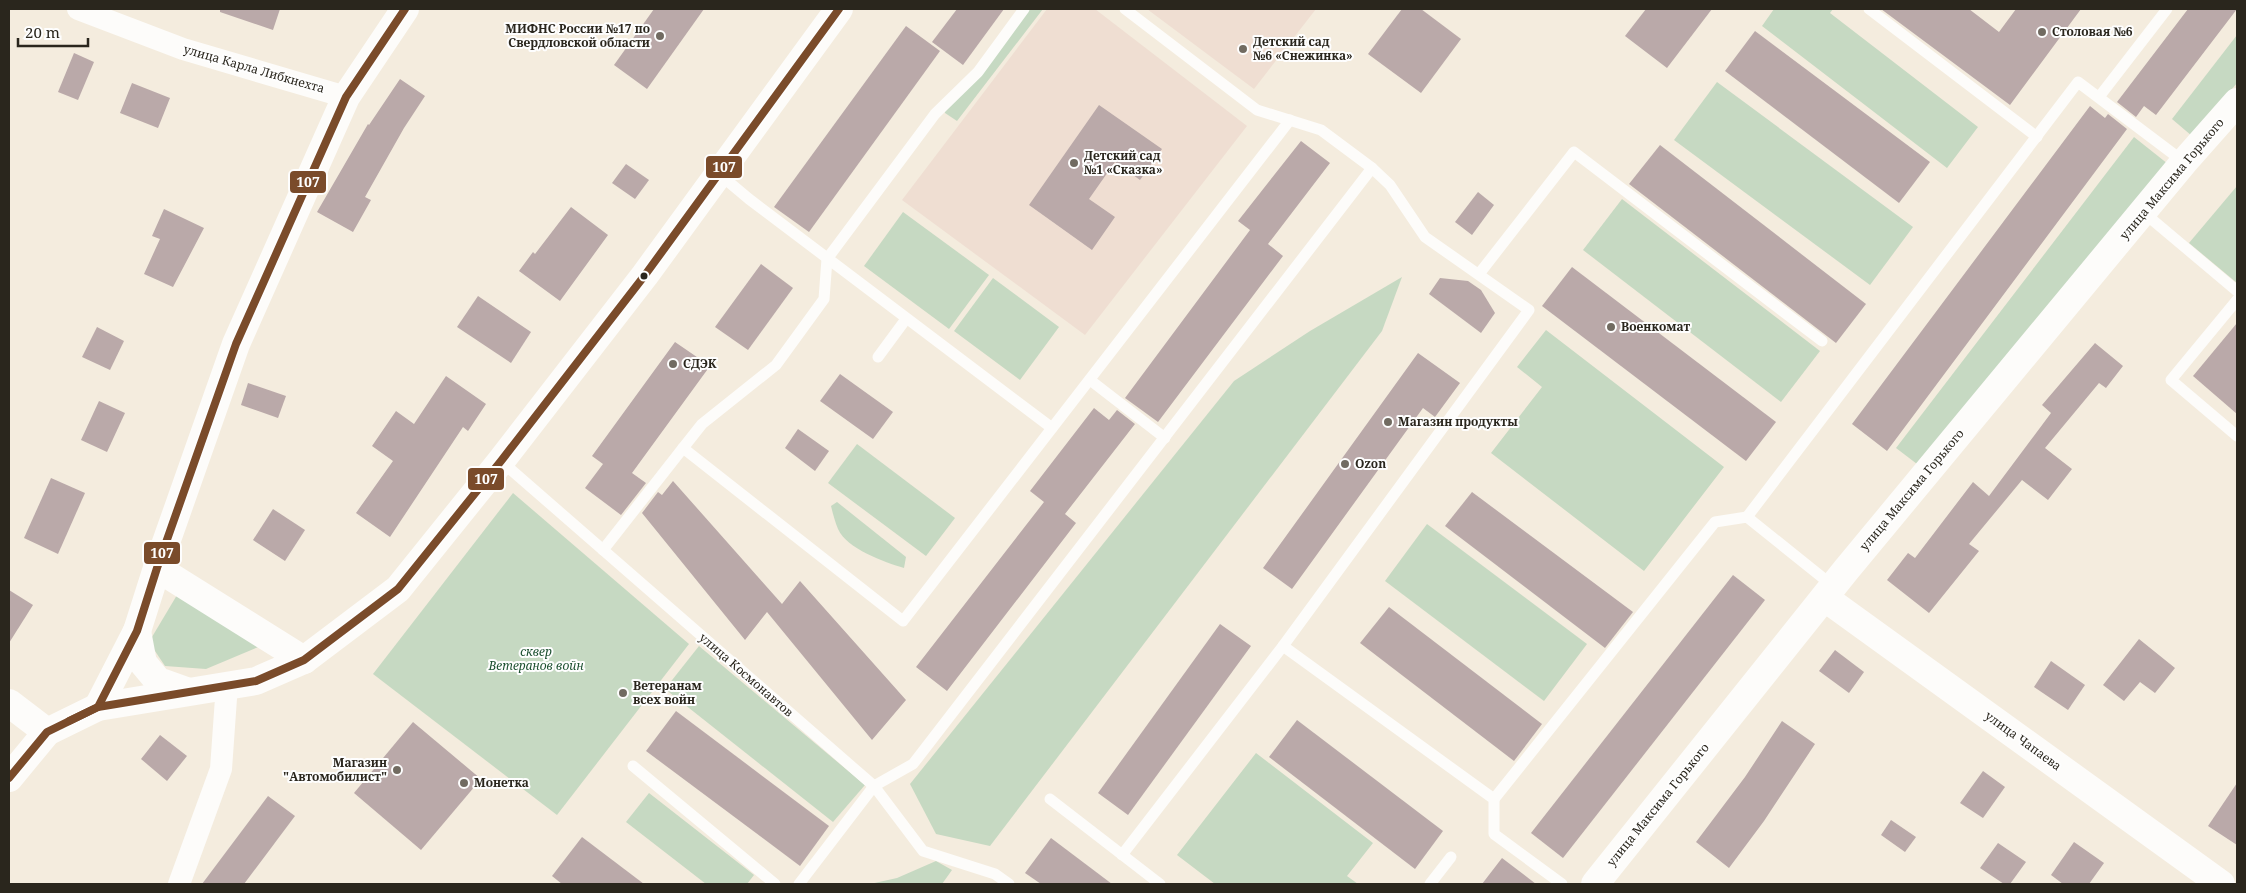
<svg xmlns="http://www.w3.org/2000/svg" width="2246" height="893" viewBox="0 0 2246 893" font-family="'Noto Serif',serif">
	<style>
		.education { fill: #efded2 }
		.green { fill: #c6d9c2 }
		.building { fill: #baa9a9 }
		.lines { fill: none; stroke-linecap: round; stroke-linejoin: round }
		.lane { stroke: #fdfcfa; stroke-width: 11 }
		.street { stroke: #fdfcfa; stroke-width: 22 }
		.secondary { stroke: #fdfcfa; stroke-width: 28 }
		.primary { stroke: #fdfcfa; stroke-width: 28 }
		.bus-1-casing { stroke: #fefefe; stroke-width: 11 }
		.bus-1 { stroke: #7a4b2a; stroke-width: 8 }
		.poi-dot { fill: #716b61; stroke: #fefefe; stroke-width: 2 }
		.bus-dot { fill: #2a261d; stroke: #fefefe; stroke-width: 2 }
		.labels { text-anchor: middle; stroke-width: 4; stroke-linejoin: round; paint-order: stroke }
		.poi-label { font-size: 12px; font-weight: bold; fill: #2a261d; stroke: #fefefe; text-anchor: start }
		.street-label { font-size: 12px; fill: #2a261d; stroke: #fefefe }
		.park-label { font-size: 12px; font-style: italic; fill: #1c5030; stroke: #fefefe }
		.line-badge { stroke: #fefefe; stroke-width: 2 }
		.badge-label { font-size: 14px; text-anchor: middle; font-weight: bold; fill: #fff }
	</style>
	<rect width="100%" height="100%" fill="#f4ecde"/>
	<g class="education">
		<polygon points="1047,9 1095,9 1247,126 1085,335 902,200"/>
		<polygon points="1147,9 1316,9 1254,89"/>
	</g>
	<g class="green">
		<polygon points="1027,9 1043,9 957,121 945,113 944,109"/>
		<polygon points="1774,9 1833,9 1830,13 1978,127 1947,168 1762,26"/>
		<polygon points="2237,35 2237,83 2192,136 2172,119"/>
		<polygon points="1717,82 1913,227 1870,285 1674,140"/>
		<polygon points="2134,137 2168,164 1917,464 1896,448"/>
		<polygon points="2237,186 2237,283 2189,243"/>
		<polygon points="1622,199 1820,351 1781,402 1583,250"/>
		<polygon points="903,212 989,275 949,329 864,266"/>
		<polygon points="1402,277 1382,331 990,846 936,834 910,784 1234,381 1310,331"/>
		<polygon points="993,278 1059,327 1020,380 954,331"/>
		<polygon points="1546,330 1724,467 1644,571 1491,453 1542,387 1517,367"/>
		<polygon points="857,444 955,518 926,556 828,483"/>
		<polygon points="513,493 689,644 557,815 373,674"/>
		<path d="M837,502L906,557L904,568C884,562 847,549 838,529C835,522 833,514 831,506Z"/>
		<polygon points="1427,524 1587,644 1544,701 1385,581"/>
		<polygon points="180,590 268,643 206,669 165,666 149,642"/>
		<polygon points="699,646 865,785 833,822 665,689"/>
		<polygon points="1256,753 1373,843 1347,876 1358,884 1215,884 1177,855"/>
		<polygon points="649,793 754,875 747,884 706,884 626,822"/>
		<polygon points="936,861 952,870 942,884 870,884 897,878"/>
	</g>
	<g class="building">
		<polygon points="220,9 280,9 273,30 220,12"/>
		<polygon points="654,9 704,9 647,89 614,65"/>
		<polygon points="957,9 1004,9 963,65 932,42"/>
		<polygon points="1402,9 1421,9 1461,39 1421,93 1368,54"/>
		<polygon points="1646,9 1712,9 1667,68 1625,36"/>
		<polygon points="1881,9 1969,9 1999,32 2016,9 2081,9 2010,105"/>
		<polygon points="2188,9 2237,9 2156,115 2144,106 2136,117 2117,102"/>
		<polygon points="906,26 940,51 809,232 774,207"/>
		<polygon points="1755,31 1930,162 1899,203 1725,71"/>
		<polygon points="74,53 94,62 78,100 58,92"/>
		<polygon points="400,79 425,96 404,128 365,197 371,200 353,232 317,212 368,124 369,125"/>
		<polygon points="132,83 170,98 158,128 120,113"/>
		<polygon points="1099,105 1162,149 1140,180 1115,162 1089,199 1115,217 1092,250 1029,205"/>
		<polygon points="2090,106 2105,118 2108,114 2127,129 1887,451 1852,424"/>
		<polygon points="1301,141 1330,163 1268,244 1283,256 1158,422 1125,398 1250,230 1238,221"/>
		<polygon points="1660,145 1866,304 1836,343 1629,184"/>
		<polygon points="626,164 649,180 635,199 612,183"/>
		<polygon points="1478,192 1494,205 1472,235 1455,222"/>
		<polygon points="571,207 608,235 560,301 519,271 533,252 535,254"/>
		<polygon points="164,209 204,228 173,287 144,274 160,239 152,236"/>
		<polygon points="761,264 793,288 748,350 715,327"/>
		<polygon points="1572,267 1776,422 1746,461 1542,306"/>
		<polygon points="1440,278 1468,281 1481,290 1495,313 1481,333 1429,294"/>
		<polygon points="478,296 531,332 511,363 457,327"/>
		<polygon points="2237,323 2237,414 2193,376"/>
		<polygon points="97,327 124,341 110,370 82,357"/>
		<polygon points="675,342 710,366 632,473 646,483 621,515 585,488 603,464 592,456"/>
		<polygon points="2095,343 2123,366 2106,388 2099,383 2045,448 2072,469 2048,500 2022,480 1969,544 1979,551 1929,613 1887,580 1908,553 1915,558 1973,482 1989,496 2051,413 2042,405"/>
		<polygon points="1418,353 1460,383 1435,417 1423,408 1292,589 1263,568"/>
		<polygon points="840,374 893,412 873,439 820,401"/>
		<polygon points="446,376 486,404 468,431 463,427 390,537 356,513 393,461 372,446 396,411 414,424"/>
		<polygon points="248,383 286,396 278,418 241,405"/>
		<polygon points="99,401 125,413 107,452 81,440"/>
		<polygon points="1094,408 1109,420 1117,410 1135,424 1065,514 1076,523 947,691 916,667 1044,502 1030,491"/>
		<polygon points="798,429 829,451 815,471 785,448"/>
		<polygon points="51,478 85,493 58,554 24,538"/>
		<polygon points="673,481 782,604 800,581 906,700 872,740 767,612 745,640 642,513 658,492 662,495"/>
		<polygon points="1472,492 1633,612 1605,648 1445,526"/>
		<polygon points="273,509 305,530 285,561 253,540"/>
		<polygon points="1733,575 1765,600 1563,858 1531,833"/>
		<polygon points="9,590 33,605 9,643"/>
		<polygon points="1389,607 1542,724 1514,761 1360,643"/>
		<polygon points="1220,624 1251,646 1128,815 1098,793"/>
		<polygon points="2139,639 2175,668 2155,693 2140,682 2124,701 2103,685"/>
		<polygon points="1835,650 1864,672 1849,693 1819,671"/>
		<polygon points="2051,661 2085,685 2068,710 2034,687"/>
		<polygon points="676,711 829,826 800,866 646,751"/>
		<polygon points="1297,720 1443,831 1415,869 1269,757"/>
		<polygon points="1782,721 1815,744 1764,821 1729,868 1696,842 1745,777"/>
		<polygon points="413,722 481,779 421,850 354,793"/>
		<polygon points="160,735 187,756 167,781 141,759"/>
		<polygon points="1983,771 2005,787 1983,818 1960,803"/>
		<polygon points="2237,783 2237,845 2208,826"/>
		<polygon points="268,796 295,816 244,884 202,884"/>
		<polygon points="1891,820 1916,837 1905,852 1881,835"/>
		<polygon points="582,837 644,884 562,884 552,876"/>
		<polygon points="1051,838 1112,884 1041,884 1025,873"/>
		<polygon points="2074,842 2104,863 2089,884 2063,884 2051,875"/>
		<polygon points="1998,843 2026,862 2010,884 2004,884 1980,868"/>
		<polygon points="1502,858 1536,884 1482,884"/>
	</g>
	<g class="lines">
		<g class="lane">
			<polyline points="1024,9 978,72 935,114 827,259 824,299 776,365 702,424 683,448 903,621 1290,120"/>
			<polyline points="1869,9 2037,137"/>
			<polyline points="2099,97 2167,9"/>
			<polyline points="718,173 749,199 1052,428"/>
			<polyline points="2143,212 2237,291"/>
			<polyline points="1479,274 1574,152 1822,341"/>
			<polyline points="2237,300 2171,380 2237,436"/>
			<polyline points="878,357 906,319"/>
			<polyline points="1090,380 1165,438"/>
			<polyline points="501,461 874,786 923,851 995,874 1009,884"/>
			<polyline points="1747,517 2078,82 2184,162"/>
			<polyline points="603,550 683,448"/>
			<polyline points="1283,646 1494,799 1494,834 1562,884"/>
			<polyline points="633,766 775,884"/>
			<polyline points="1050,799 1160,884"/>
			<polyline points="1494,799 1715,522 1747,517 1833,586"/>
			<polyline points="1122,855 1283,646 1529,310 1425,237 1390,185 1372,168 1321,130 1257,110 1125,9"/>
			<polyline points="799,884 874,786 913,764 1372,168"/>
			<polyline points="1430,884 1451,857"/>
		</g>
		<g class="street">
			<polyline points="78,9 183,49 346,97"/>
			<polyline points="179,884 221,769 227,684"/>
		</g>
		<g class="secondary">
			<polyline points="1825,598 2221,884"/>
			<polyline points="1595,884 1846,570 2184,162 2237,102"/>
		</g>
		<g class="primary">
			<polyline points="157,568 304,660"/>
			<polyline points="137,631 143,663 158,681 186,691"/>
			<polyline points="9,703 47,732"/>
			<polyline points="98,707 137,631 157,568 236,344 346,97 405,9"/>
			<polyline points="9,778 47,732 98,707 256,681 304,660 398,589 501,461 645,275 839,9"/>
		</g>
		<g class="bus-1-casing">
			<g id="bus-1">
				<polyline points="69,721 98,707 137,631 157,568 236,344 346,97 405,9"/>
				<polyline points="9,778 47,732 98,707 256,681 304,660 398,589 501,461 645,275 839,9"/>
			</g>
		</g>
		<use href="#bus-1" class="bus-1"/>
	</g>
	<g class="poi-dot">
		<circle cx="2042" cy="32" r="5"/>
		<circle cx="660" cy="36" r="5"/>
		<circle cx="1243" cy="49" r="5"/>
		<circle cx="1074" cy="163" r="5"/>
		<circle cx="1611" cy="327" r="5"/>
		<circle cx="673" cy="364" r="5"/>
		<circle cx="1388" cy="422" r="5"/>
		<circle cx="1345" cy="464" r="5"/>
		<circle cx="623" cy="693" r="5"/>
		<circle cx="397" cy="770" r="5"/>
		<circle cx="464" cy="783" r="5"/>
	</g>
	<circle class="bus-dot" cx="644" cy="276" r="4.5"/>
	<g class="labels">
		<g class="poi-label">
			<text x="650" y="33" text-anchor="end">МИФНС России №17 по<tspan x="650" dy="14">Свердловской области</tspan></text>
			<text x="2052" y="36">Столовая №6</text>
			<text x="1253" y="46">Детский сад<tspan x="1253" dy="14">№6 «Снежинка»</tspan></text>
			<text x="1084" y="160">Детский сад<tspan x="1084" dy="14">№1 «Сказка»</tspan></text>
			<text x="1621" y="331">Военкомат</text>
			<text x="683" y="368">СДЭК</text>
			<text x="1398" y="426">Магазин продукты</text>
			<text x="1355" y="468">Ozon</text>
			<text x="633" y="690">Ветеранам<tspan x="633" dy="14">всех войн</tspan></text>
			<text x="387" y="767" text-anchor="end">Магазин<tspan x="387" dy="14">"Автомобилист"</tspan></text>
			<text x="474" y="787">Монетка</text>
		</g>
		<g class="street-label">
			<text transform="translate(254 69) rotate(16)" y="4">улица Карла Либкнехта</text>
			<text transform="translate(2172 179) rotate(-50)" y="4">улица Максима Горького</text>
			<text transform="translate(1912 490) rotate(-50)" y="4">улица Максима Горького</text>
			<text transform="translate(746 675) rotate(41)" y="4">улица Космонавтов</text>
			<text transform="translate(2023 741) rotate(36)" y="4">улица Чапаева</text>
			<text transform="translate(1658 805) rotate(-51)" y="4">улица Максима Горького</text>
		</g>
		<g class="park-label">
			<text x="536" y="656">сквер<tspan x="536" dy="14">Ветеранов войн</tspan></text>
		</g>
	</g>
	<g class="line-badge">
		<rect x="705" y="155" width="38" height="24" rx="5" fill="#7a4b2a"/>
		<rect x="289" y="170" width="38" height="24" rx="5" fill="#7a4b2a"/>
		<rect x="467" y="467" width="38" height="24" rx="5" fill="#7a4b2a"/>
		<rect x="143" y="541" width="38" height="24" rx="5" fill="#7a4b2a"/>
	</g>
	<g class="badge-label">
		<text x="724" y="172">107</text>
		<text x="308" y="187">107</text>
		<text x="486" y="484">107</text>
		<text x="162" y="558">107</text>
	</g>
	<rect width="2246" height="893" fill="none" stroke="#2a261d" stroke-width="20"/>
	<path d="M18 38v8h70v-8" fill="none" stroke="#2a261d" stroke-width="2.5"/>
	<text x="25" y="38" font-size="15" fill="#2a261d" stroke="#fefefe" stroke-width="4" paint-order="stroke">20 m</text>
</svg>
